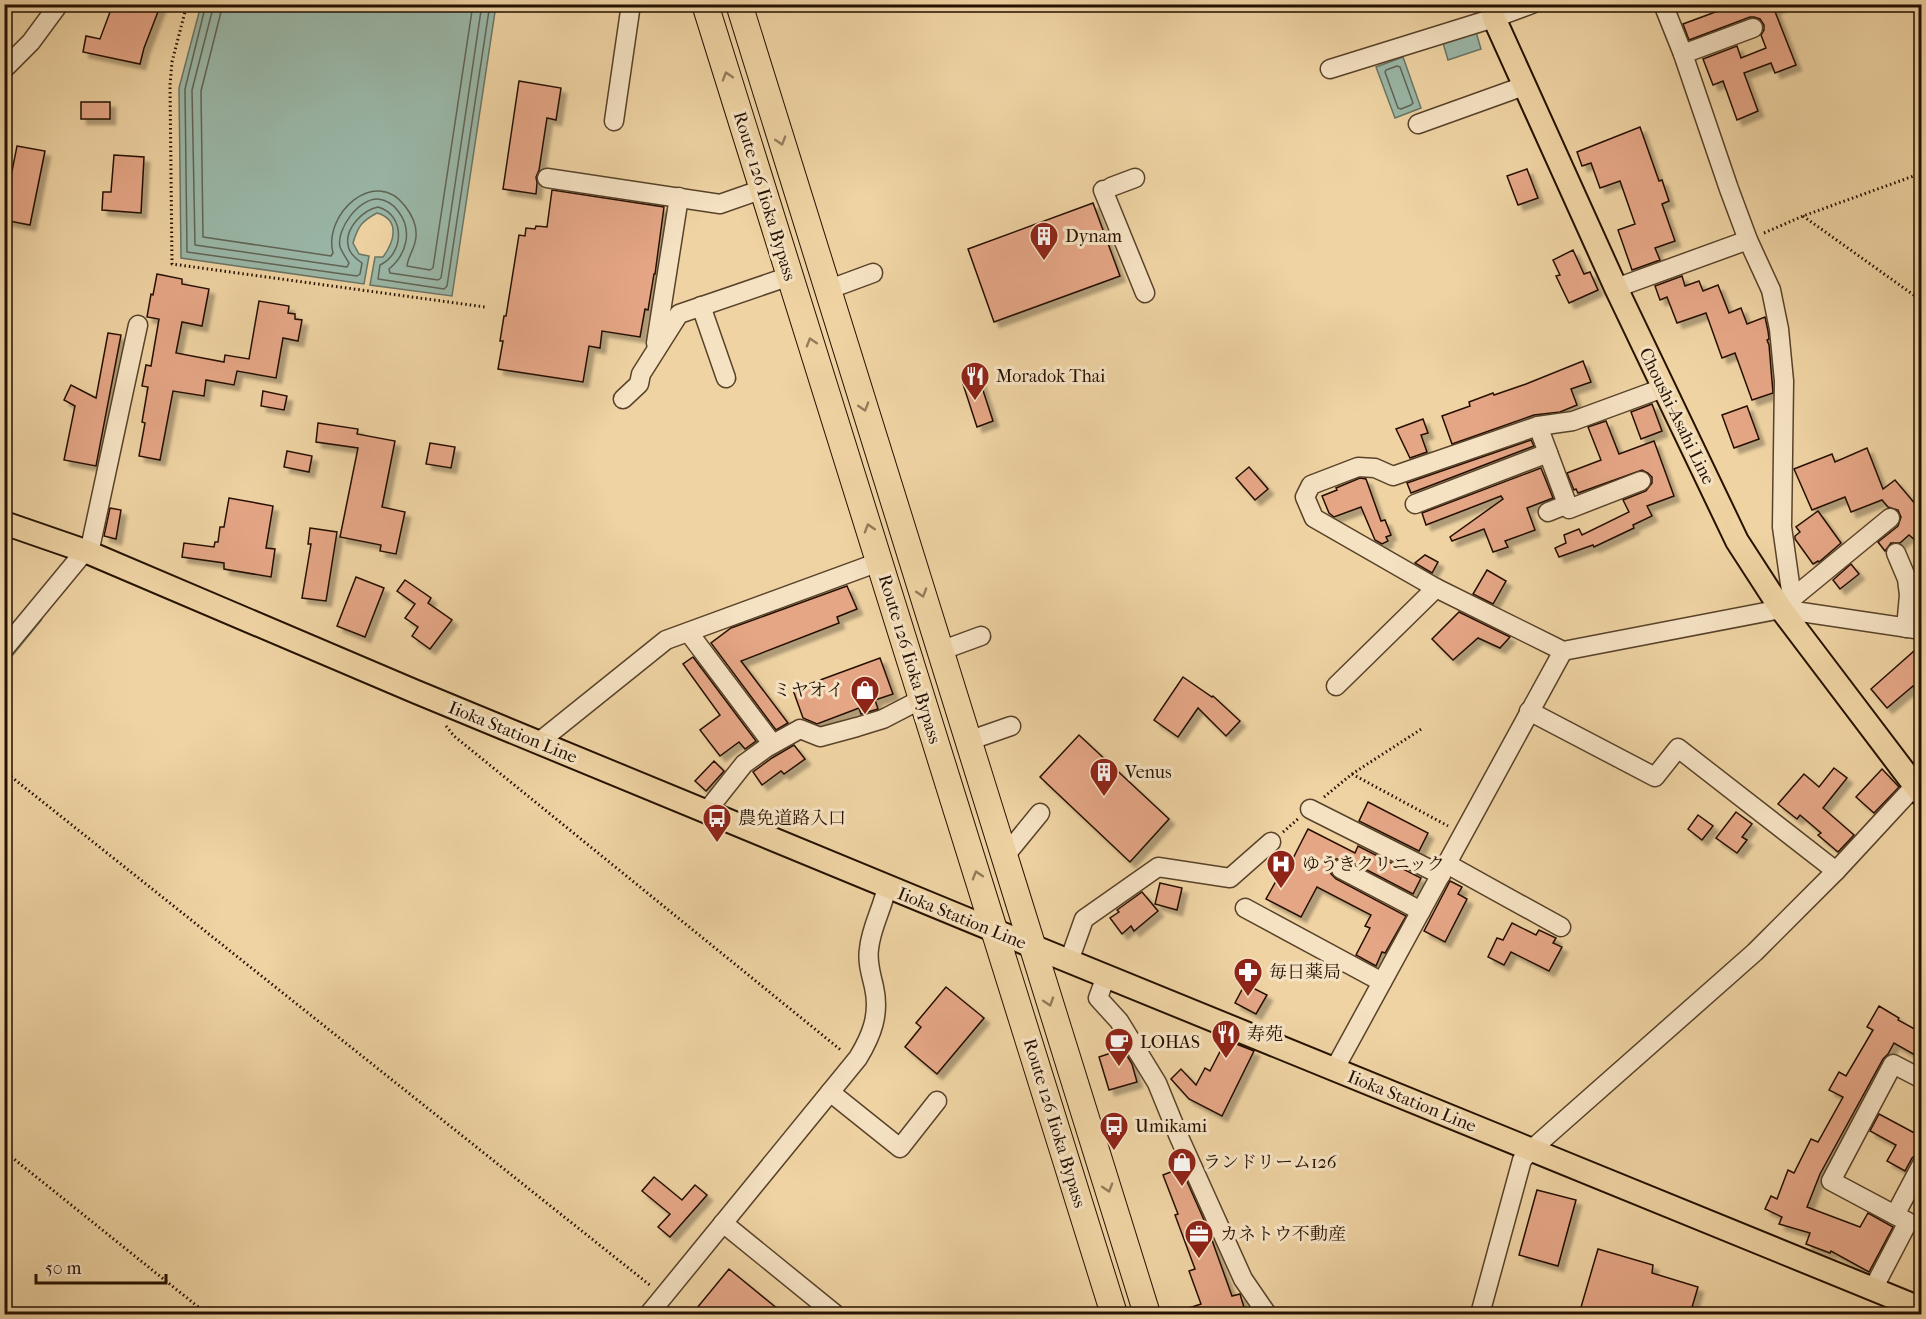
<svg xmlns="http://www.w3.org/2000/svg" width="1926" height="1319" viewBox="0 0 1926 1319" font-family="'IM FELL French Canon','Noto Serif JP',serif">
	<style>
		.water { fill: #9ab7a8; stroke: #6b7565; stroke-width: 1.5 }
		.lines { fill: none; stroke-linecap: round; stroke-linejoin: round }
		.shore { stroke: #606454; stroke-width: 1.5 }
		.stream { stroke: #6b7565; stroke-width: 5 }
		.building { fill: #e5a686; stroke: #251100; stroke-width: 1.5; filter: url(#shadow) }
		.minor-casing { stroke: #584229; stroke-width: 21 }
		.major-casing { stroke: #251100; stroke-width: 26 }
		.highway-casing { stroke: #251100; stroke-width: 28 }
		.path { stroke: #251100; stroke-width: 3; stroke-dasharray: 1.5 3; stroke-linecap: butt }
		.minor { stroke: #f5e2c3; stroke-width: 18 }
		.major { stroke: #efd3a3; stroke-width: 22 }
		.highway { stroke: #efd3a3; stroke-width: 26 }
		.oneway { stroke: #947c5a }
		.labels { text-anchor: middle; stroke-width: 6; stroke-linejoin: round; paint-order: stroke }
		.street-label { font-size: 18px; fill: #251100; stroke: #f5e2c3 }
		.poi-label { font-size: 18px; fill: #251100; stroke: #f5e2c3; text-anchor: start }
	</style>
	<defs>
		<filter id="shadow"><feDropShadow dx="5.5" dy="5.5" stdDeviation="1.5" flood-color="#0004"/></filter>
	</defs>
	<rect width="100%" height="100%" fill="#efd3a3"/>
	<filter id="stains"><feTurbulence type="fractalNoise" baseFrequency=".00333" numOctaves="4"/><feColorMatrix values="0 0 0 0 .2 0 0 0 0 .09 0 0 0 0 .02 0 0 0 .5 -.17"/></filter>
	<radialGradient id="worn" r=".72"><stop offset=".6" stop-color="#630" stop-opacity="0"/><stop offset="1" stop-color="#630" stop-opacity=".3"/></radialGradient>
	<g class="water">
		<path d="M201,5H496L452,296L370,285L375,257H383C394,242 401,220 377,213C362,221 358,226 353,243L359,254L369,256L364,284L181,258L179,88Z"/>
		<polygon points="1476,32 1481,49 1448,60 1443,43"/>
		<polygon points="1403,57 1421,108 1395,118 1376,67"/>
	</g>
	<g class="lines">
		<g class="shore">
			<path d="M206,4L185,89L187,252L357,276L360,274L362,263C356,259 349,253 348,245C345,228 363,210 378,207C406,215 404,254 380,265L378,279L444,289L447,286L490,4"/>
			<path d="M214,4L192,90L195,245L347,267L349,263C346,258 342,252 340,247C336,229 359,198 378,199C387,200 393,204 398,211C413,230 407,254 389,269L390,273L438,280L441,278L482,4"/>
			<path d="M223,4L201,91L203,237L331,256L333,253C323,214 375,166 405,206C412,215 417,224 416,236C416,247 408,256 407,266L430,270L433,268L473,4"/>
			<polygon points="1397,66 1400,67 1413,103 1411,105 1401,109 1398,108 1385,72 1386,70"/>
		</g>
		<polyline class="stream" points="4,663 40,619"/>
	</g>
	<g class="building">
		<polygon points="113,4 161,4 144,48 140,64 83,52 86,36 100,39"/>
		<polygon points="1715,4 1783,4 1774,9 1796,65 1775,73 1771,63 1744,73 1758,111 1737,120 1723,81 1713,85 1703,59 1737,46 1741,58 1766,48 1761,35 1764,30 1764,25 1760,19 1754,17 1750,17 1689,40 1683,24 1718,11"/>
		<polygon points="519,81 561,88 556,120 547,118 539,170 536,177 537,183 536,194 503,189"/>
		<rect x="81" y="102" width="29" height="17"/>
		<polygon points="1640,127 1659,181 1662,180 1669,201 1662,204 1675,241 1655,248 1660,260 1632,270 1618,230 1635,224 1620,181 1600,188 1591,163 1582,166 1577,152"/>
		<polygon points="17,146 45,151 30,225 4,220 4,211"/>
		<polygon points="114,155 144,157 141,213 102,210 103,192 111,192"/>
		<polygon points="1527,169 1538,198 1518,205 1507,176"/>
		<polygon points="552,190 664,207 655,274 654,274 648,310 645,309 640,337 602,331 600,348 589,346 583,382 498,369 503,341 500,341 504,316 506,316 519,235 525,236 526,228 535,229 536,226 547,227"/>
		<polygon points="1093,203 1120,276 994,322 968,249"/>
		<polygon points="1573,250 1584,274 1590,272 1598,290 1569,303 1556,276 1560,275 1553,260"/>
		<polygon points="157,274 182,279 182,284 209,289 202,326 182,322 176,353 224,362 225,355 249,359 259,301 289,306 288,313 295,314 295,319 302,320 298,341 283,338 276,378 237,371 234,385 206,380 204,396 173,391 160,460 139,456 145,423 142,422 148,387 142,386 146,365 151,366 159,319 147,317 151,294 153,295"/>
		<polygon points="1682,276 1685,286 1699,281 1703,291 1718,285 1729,313 1741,308 1747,324 1765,317 1768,331 1769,339 1767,340 1769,345 1773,393 1752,400 1735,353 1722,358 1706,313 1677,323 1667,297 1660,300 1655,286"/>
		<polygon points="108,333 121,335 96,466 64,460 75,406 64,400 71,385 96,398"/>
		<polygon points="1583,361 1591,382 1571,389 1577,405 1560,412 1534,415 1452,444 1442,416 1470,406 1469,402 1493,393 1494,395 1526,384"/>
		<polygon points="978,375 993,421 977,427 962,381"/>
		<polygon points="263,391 287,396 284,410 261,406"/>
		<polygon points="1652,404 1662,431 1641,439 1631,412"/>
		<polygon points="1747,406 1759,439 1734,448 1722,415"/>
		<polygon points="1423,419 1428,433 1421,435 1427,452 1410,458 1396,429"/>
		<polygon points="1606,421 1619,454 1654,441 1674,496 1647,506 1652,516 1633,525 1634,528 1594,547 1593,545 1559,557 1555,548 1566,543 1564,535 1579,529 1582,535 1629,512 1623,500 1646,491 1652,483 1652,477 1648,473 1642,470 1578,493 1576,489 1574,490 1567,473 1601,460 1588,427"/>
		<polygon points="318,423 358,429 357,434 395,441 382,507 405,512 396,554 380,551 381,545 340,537 358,448 316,442"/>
		<polygon points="1531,440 1534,446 1411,493 1407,483"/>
		<polygon points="430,443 455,447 451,468 426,464"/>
		<polygon points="1867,448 1883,489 1895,480 1922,512 1922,546 1909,535 1900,543 1891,543 1885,551 1878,542 1898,526 1901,517 1898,510 1888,507 1882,500 1851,512 1845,497 1812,510 1794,469 1832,454 1835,462"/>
		<polygon points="287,451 312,456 309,472 284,467"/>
		<polygon points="1249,467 1268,489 1255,500 1236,478"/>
		<polygon points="1541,468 1553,498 1527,508 1535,530 1505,541 1508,547 1493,552 1484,529 1452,541 1450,537 1503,499 1501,496 1426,525 1422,513"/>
		<polygon points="1360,478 1366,479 1381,521 1385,520 1391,535 1386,537 1388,541 1382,544 1375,540 1361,507 1334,517 1329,513 1322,496 1337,490 1336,488"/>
		<polygon points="229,498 273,506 266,548 275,549 271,577 224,569 224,563 182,557 184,543 214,547 215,542 218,542 220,527 224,527"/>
		<polygon points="110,508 121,510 116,539 104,536"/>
		<polygon points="1818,511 1841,543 1819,562 1818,561 1813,564 1795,539 1795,536 1800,532 1796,527"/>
		<polygon points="310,528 337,532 326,601 302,598 311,544 308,544"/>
		<polygon points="1425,555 1438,562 1432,573 1415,563"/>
		<polygon points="1851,564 1859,574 1840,589 1833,580"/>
		<polygon points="1487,570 1506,581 1493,604 1473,594"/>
		<polygon points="356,577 384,588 365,637 337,626"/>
		<polygon points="405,580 431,598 428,603 452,620 430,649 412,636 418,627 405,618 415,604 397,591"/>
		<polygon points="847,586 857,609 837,617 839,623 741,661 788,723 776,730 711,643 731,628"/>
		<polygon points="1459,612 1510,637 1500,648 1478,638 1453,660 1432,639"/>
		<polygon points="1922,644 1922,680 1914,687 1913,686 1887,708 1871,689"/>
		<polygon points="693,657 756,741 745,749 739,742 720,756 700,730 720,715 683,664"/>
		<polygon points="880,658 893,694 875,700 878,709 861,714 859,708 817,724 803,718 793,690"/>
		<polygon points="1183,677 1212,697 1213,696 1240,721 1226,736 1198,708 1178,737 1154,720"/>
		<polygon points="1079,735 1169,819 1130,862 1040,777"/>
		<polygon points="794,745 805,759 784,774 781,771 762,785 753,772 772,758"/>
		<polygon points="714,761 724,771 706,791 695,781"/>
		<polygon points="1834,768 1847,778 1823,808 1854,835 1838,852 1818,835 1821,833 1800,815 1797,819 1778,804 1804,774 1819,787"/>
		<polygon points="1882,769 1899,787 1874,813 1856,797"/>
		<polygon points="1368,802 1428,833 1419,851 1359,821"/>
		<polygon points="1736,812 1752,824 1742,837 1747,840 1737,853 1716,838"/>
		<polygon points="1698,815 1713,826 1702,840 1688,829"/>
		<polygon points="1308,829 1355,853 1358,846 1421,878 1413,894 1346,859 1336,859 1331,864 1331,874 1336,879 1406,916 1385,953 1382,952 1376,966 1356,955 1370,928 1365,926 1371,915 1317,887 1301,917 1266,899 1280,874 1284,876"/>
		<polygon points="1450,881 1462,887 1458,894 1467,899 1445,942 1424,931"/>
		<polygon points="1160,883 1182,888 1177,910 1155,904"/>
		<polygon points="1142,892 1158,911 1134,931 1131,926 1122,934 1110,918 1119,912 1117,910"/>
		<polygon points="1512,923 1536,935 1539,930 1556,938 1553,943 1562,947 1549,971 1511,952 1504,965 1488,957 1497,938 1503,940"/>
		<polygon points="1245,984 1267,995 1256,1014 1235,1003"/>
		<polygon points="946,987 984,1018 937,1074 905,1047 921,1027 916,1023"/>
		<polygon points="1879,1006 1899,1018 1898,1020 1922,1033 1922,1059 1894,1043 1888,1054 1883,1059 1820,1174 1807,1207 1860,1227 1868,1213 1893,1227 1869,1272 1831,1251 1830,1253 1806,1244 1810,1233 1779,1224 1782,1217 1765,1209 1771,1196 1777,1199 1788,1170 1794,1173 1811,1139 1818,1142 1843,1097 1829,1090 1839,1072 1846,1076 1873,1030 1867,1027"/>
		<polygon points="1226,1040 1254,1051 1222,1116 1189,1099 1171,1079 1181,1069 1196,1085 1205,1068 1210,1071"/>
		<polygon points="1123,1049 1132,1064 1137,1082 1109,1090 1099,1057"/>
		<polygon points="1879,1114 1922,1137 1922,1150 1912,1158 1905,1171 1887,1161 1896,1145 1870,1131"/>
		<polygon points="1181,1168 1208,1229 1232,1296 1240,1294 1246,1314 1226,1314 1225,1310 1211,1314 1178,1314 1177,1312 1201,1304 1189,1271 1195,1269 1175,1215 1178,1214 1163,1175"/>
		<polygon points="654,1177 682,1200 695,1185 707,1195 670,1237 658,1227 670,1214 642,1191"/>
		<polygon points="1537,1190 1576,1200 1558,1266 1519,1255"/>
		<polygon points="1598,1249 1653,1265 1652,1273 1698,1287 1690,1314 1579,1314"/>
		<polygon points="729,1269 784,1314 692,1314"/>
	</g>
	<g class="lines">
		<g class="minor-casing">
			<g id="minor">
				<polyline points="1663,4 1683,54 1729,189 1748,240 1771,290 1779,329 1784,381 1782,527 1791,591 1789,601 1781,609"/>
				<polyline points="1683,54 1753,28"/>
				<polyline points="4,69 31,42 59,4"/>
				<polyline points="1330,69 1494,18 1532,4"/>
				<polyline points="614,121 631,4"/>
				<polyline points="1418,124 1524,86"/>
				<polyline points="547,178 720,204 763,189"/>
				<polyline points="1111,187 1135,178"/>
				<polyline points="1103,190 1145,293"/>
				<polyline points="1616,288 1748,240"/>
				<polyline points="827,290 873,273"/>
				<polyline points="701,306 726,378"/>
				<polyline points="656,343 679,197"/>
				<polyline points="1663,388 1573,421 1538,426 1393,476 1375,468 1358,467 1311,485 1305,497 1314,518 1436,588 1563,651 1781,609 1922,630"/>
				<polyline points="623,399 639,384 641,374 679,314 790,276"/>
				<polyline points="1538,426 1569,509 1641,481"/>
				<polyline points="1415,504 1548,453"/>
				<polyline points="1548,512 1568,504"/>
				<polyline points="89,553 138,325"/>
				<polyline points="1896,553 1907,579 1909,595 1906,628"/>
				<polyline points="1789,601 1890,518"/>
				<polyline points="689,633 768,738"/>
				<polyline points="4,649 85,551"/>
				<polyline points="940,651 981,636"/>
				<polyline points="1336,686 1436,588"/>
				<polyline points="1529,711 1655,777 1678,748 1836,871"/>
				<polyline points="968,741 1011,726"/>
				<polyline points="539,742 666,640 879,562"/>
				<polyline points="1310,809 1441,875"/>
				<polyline points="706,812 744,764 766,748 800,729 820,737 857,727 883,719 912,704 921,696"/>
				<polyline points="1004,857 1040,813"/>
				<polyline points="1447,864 1561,927"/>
				<polyline points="1341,869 1421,911"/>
				<polyline points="1245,908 1382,982"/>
				<polyline points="1069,961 1084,919 1158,867 1230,878 1271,842"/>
				<polyline points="1106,976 1098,998 1119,1021 1157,1083 1179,1137 1243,1279 1267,1314"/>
				<polyline points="1334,1070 1563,651"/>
				<polyline points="830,1092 900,1148 937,1101"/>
				<polyline points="1895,1215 1922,1164"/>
				<polyline points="723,1223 835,1314"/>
				<polyline points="1873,1289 1908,1222 1831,1181 1893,1064 1922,1079"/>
				<path d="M649,1314L858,1058C872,1035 880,1014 874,987C871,974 867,962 869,949C871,927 883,908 887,886"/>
				<polyline points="1480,1314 1522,1160 1532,1149 1755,952 1836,871 1922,778"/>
			</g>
		</g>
		<g class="major-casing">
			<g id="major">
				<polyline points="1491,4 1494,18 1616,288 1737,541 1781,609 1922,795"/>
				<polyline points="4,523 85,551 414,691 1032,946 1922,1309"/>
			</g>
		</g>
		<g class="highway-casing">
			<g id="highway">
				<polyline points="705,4 1114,1314"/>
				<polyline points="739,4 1147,1314"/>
			</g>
		</g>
		<g class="path">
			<polyline points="187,4 172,62 170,85 172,264 485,307"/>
			<polyline points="1803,216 1922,301"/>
			<polyline points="1764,233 1803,216 1922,173"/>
			<polyline points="446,726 454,736 842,1051"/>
			<polyline points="4,771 651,1286"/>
			<polyline points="1352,774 1448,826"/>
			<polyline points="1324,797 1352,774 1423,728"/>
			<polyline points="1283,832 1298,819"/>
			<polyline points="4,1151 207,1314"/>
		</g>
		<use href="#minor" class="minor"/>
		<use href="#major" class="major"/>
		<use href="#highway" class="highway"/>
	</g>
	<defs><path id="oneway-chevron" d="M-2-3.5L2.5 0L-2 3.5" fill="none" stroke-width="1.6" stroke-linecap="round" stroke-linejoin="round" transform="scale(1.5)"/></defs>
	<g class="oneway">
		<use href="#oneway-chevron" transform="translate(727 76) rotate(-107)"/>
		<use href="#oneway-chevron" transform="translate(781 141) rotate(73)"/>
		<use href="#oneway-chevron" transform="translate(811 342) rotate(-107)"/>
		<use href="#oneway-chevron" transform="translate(864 407) rotate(73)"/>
		<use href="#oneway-chevron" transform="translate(869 528) rotate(-107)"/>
		<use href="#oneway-chevron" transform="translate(922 593) rotate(73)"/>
		<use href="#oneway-chevron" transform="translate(977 875) rotate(-107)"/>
		<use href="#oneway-chevron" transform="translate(1049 1002) rotate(72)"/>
		<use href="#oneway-chevron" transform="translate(1108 1188) rotate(73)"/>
	</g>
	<defs>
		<g id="building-pin" transform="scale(1.5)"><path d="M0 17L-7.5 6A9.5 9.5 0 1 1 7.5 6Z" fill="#8f2418" stroke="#f5e2c3"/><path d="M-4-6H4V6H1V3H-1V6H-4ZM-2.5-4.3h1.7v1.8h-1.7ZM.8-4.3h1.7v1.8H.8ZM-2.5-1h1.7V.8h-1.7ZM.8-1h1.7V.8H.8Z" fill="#fff"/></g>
		<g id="restaurant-pin" transform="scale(1.5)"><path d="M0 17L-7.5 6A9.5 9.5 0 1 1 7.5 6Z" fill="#8f2418" stroke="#f5e2c3"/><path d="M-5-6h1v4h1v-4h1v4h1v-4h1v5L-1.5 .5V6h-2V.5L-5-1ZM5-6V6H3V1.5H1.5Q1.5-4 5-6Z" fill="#fff"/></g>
		<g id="shop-pin" transform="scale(1.5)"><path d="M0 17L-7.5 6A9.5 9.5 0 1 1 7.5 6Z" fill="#8f2418" stroke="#f5e2c3"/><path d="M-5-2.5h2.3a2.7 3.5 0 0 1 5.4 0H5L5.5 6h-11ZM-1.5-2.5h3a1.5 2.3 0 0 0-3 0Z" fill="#fff"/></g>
		<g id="bus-pin" transform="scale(1.5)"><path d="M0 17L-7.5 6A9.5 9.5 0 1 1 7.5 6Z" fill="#8f2418" stroke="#f5e2c3"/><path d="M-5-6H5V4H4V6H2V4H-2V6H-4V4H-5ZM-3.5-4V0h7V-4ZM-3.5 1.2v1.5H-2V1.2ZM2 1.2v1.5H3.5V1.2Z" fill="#fff"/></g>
		<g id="hospital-pin" transform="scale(1.5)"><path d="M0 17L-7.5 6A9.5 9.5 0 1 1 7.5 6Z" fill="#8f2418" stroke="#f5e2c3"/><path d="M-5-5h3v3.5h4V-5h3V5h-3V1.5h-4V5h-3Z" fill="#fff"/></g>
		<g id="pharmacy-pin" transform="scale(1.5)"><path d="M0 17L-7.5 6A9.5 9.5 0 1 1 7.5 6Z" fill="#8f2418" stroke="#f5e2c3"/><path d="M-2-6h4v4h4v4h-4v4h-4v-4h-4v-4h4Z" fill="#fff"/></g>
		<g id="cafe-pin" transform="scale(1.5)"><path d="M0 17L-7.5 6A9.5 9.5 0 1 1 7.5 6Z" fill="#8f2418" stroke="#f5e2c3"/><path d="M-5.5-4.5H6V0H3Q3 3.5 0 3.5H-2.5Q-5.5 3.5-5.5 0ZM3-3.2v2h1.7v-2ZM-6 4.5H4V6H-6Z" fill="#fff"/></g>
		<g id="office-pin" transform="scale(1.5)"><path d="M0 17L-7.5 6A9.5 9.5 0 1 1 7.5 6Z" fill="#8f2418" stroke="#f5e2c3"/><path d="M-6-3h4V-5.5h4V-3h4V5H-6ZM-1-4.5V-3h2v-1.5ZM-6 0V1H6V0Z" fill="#fff"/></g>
	</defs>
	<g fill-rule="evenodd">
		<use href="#building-pin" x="1044" y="236"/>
		<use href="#restaurant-pin" x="975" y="376"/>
		<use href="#shop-pin" x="865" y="690"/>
		<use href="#building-pin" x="1104" y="772"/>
		<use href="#bus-pin" x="717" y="818"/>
		<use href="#hospital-pin" x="1281" y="864"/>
		<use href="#pharmacy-pin" x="1248" y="972"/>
		<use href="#restaurant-pin" x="1226" y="1034"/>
		<use href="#cafe-pin" x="1119" y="1042"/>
		<use href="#bus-pin" x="1114" y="1126"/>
		<use href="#shop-pin" x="1182" y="1162"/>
		<use href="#office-pin" x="1199" y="1234"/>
	</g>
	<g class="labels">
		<g class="street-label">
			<text transform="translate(765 196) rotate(73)" y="6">Route 126 Iioka Bypass</text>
			<text transform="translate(1677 416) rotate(64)" y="6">Choushi-Asahi Line</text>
			<text transform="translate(910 659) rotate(73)" y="6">Route 126 Iioka Bypass</text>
			<text transform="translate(513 732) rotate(22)" y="6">Iioka Station Line</text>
			<text transform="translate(962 918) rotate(22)" y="6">Iioka Station Line</text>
			<text transform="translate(1412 1101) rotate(22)" y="6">Iioka Station Line</text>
			<text transform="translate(1055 1123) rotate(73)" y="6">Route 126 Iioka Bypass</text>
		</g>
		<g class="poi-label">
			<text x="1065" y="242">Dynam</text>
			<text x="996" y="382">Moradok Thai</text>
			<text x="844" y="696" text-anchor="end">ミヤオイ</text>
			<text x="1125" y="778">Venus</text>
			<text x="738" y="824">農免道路入口</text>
			<text x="1302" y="870">ゆうきクリニック</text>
			<text x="1269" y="978">毎日薬局</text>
			<text x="1247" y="1040">寿苑</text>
			<text x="1140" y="1048">LOHAS</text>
			<text x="1135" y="1132">Umikami</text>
			<text x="1203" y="1168">ランドリーム126</text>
			<text x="1220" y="1240">カネトウ不動産</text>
		</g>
	</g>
	<rect width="1926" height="1319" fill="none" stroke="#efd3a3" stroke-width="24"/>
	<rect x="6" y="6" width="1914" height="1307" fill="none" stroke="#251100" stroke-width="3"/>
	<rect x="12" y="12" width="1902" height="1295" fill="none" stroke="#251100" stroke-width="1.5"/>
	<path d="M36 1274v9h130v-9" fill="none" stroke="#251100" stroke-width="3"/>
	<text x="45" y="1274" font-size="18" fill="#251100" stroke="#f5e2c3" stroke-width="4.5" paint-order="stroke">50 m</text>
	<rect width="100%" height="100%" filter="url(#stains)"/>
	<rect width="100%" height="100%" fill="url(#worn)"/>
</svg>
